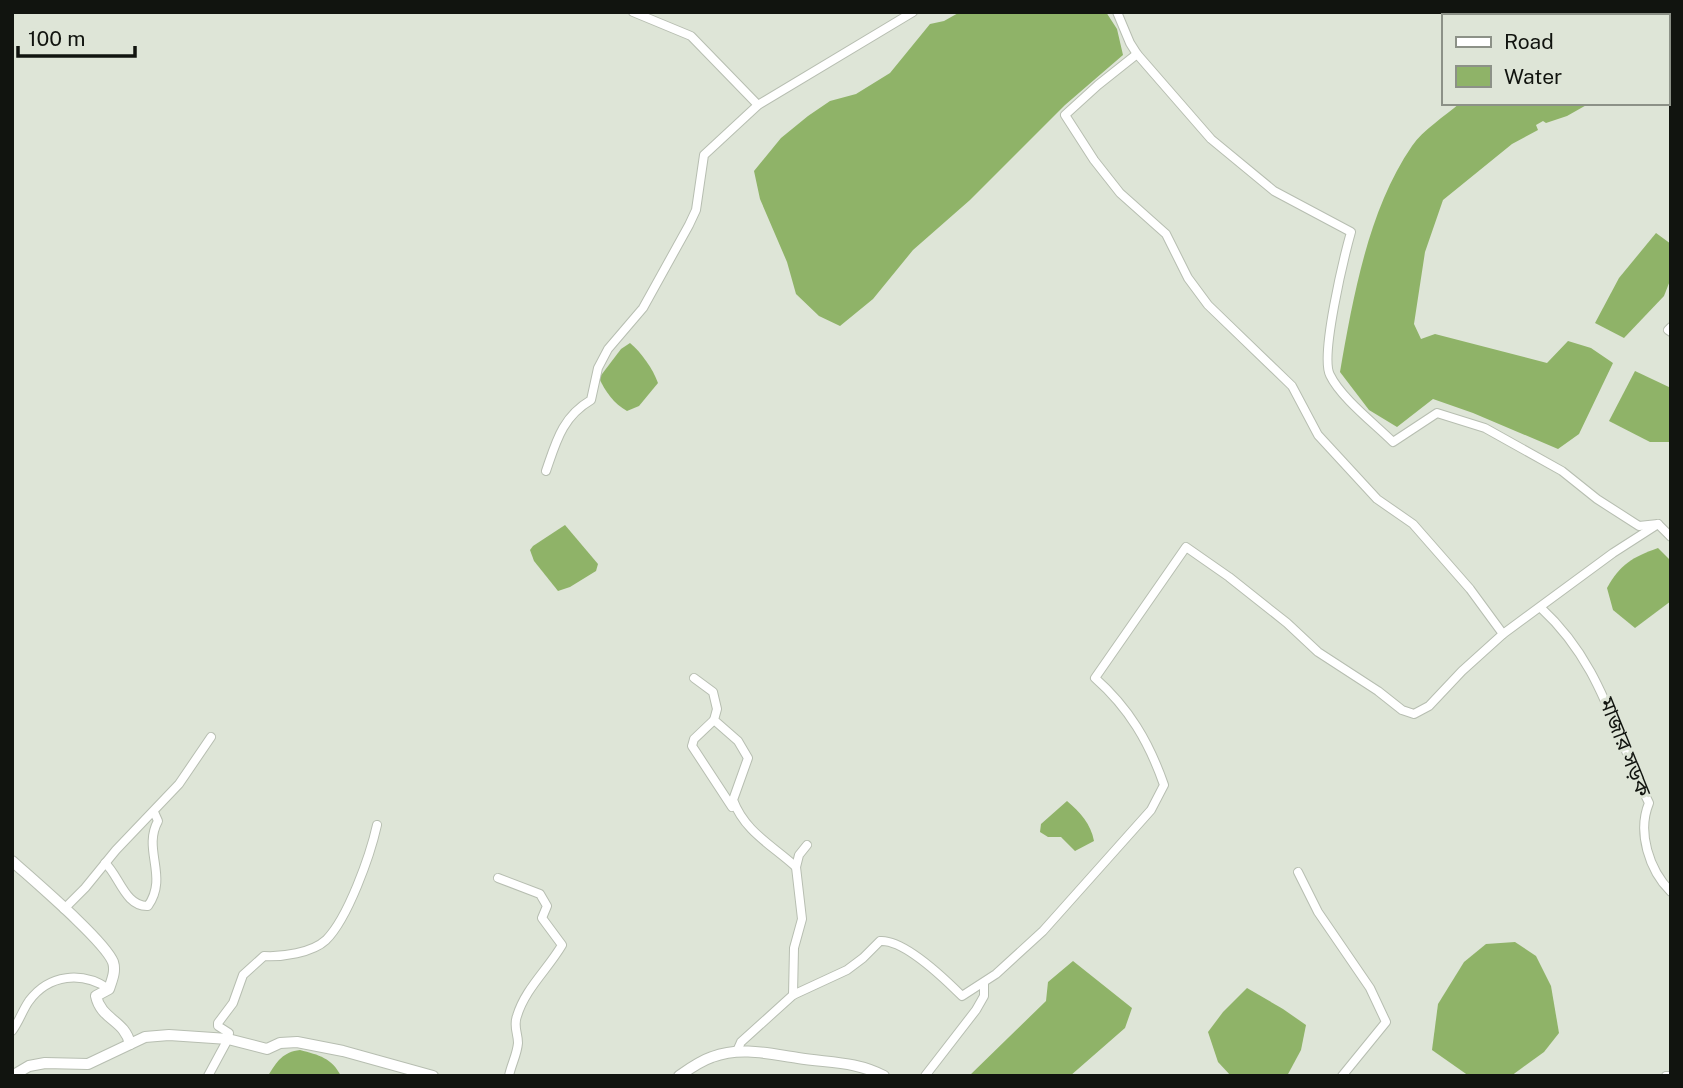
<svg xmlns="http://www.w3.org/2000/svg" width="1683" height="1088" viewBox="0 0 1683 1088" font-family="'Public Sans','Noto Sans Bengali',sans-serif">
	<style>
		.water { fill: #8fb368 }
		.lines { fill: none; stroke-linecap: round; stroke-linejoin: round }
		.minor-casing { stroke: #b7beb1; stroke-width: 10 }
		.tertiary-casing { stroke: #b7beb1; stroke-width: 12 }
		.minor { stroke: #fff; stroke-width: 8 }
		.tertiary { stroke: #fff; stroke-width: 10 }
		.labels { text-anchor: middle; stroke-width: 6; stroke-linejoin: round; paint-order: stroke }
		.street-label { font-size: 21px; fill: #11140f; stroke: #dee5d7 }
	</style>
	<rect width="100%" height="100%" fill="#dee5d7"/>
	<g class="water">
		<polygon points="960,12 1106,12 1117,29 1123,55 1065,105 970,200 913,250 873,299 840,326 819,316 796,294 787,262 760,199 754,171 781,138 808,116 830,101 856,94 890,73 930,24 944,21"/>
		<path d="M1460,103H1590L1567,116L1546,123L1543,121L1536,125L1538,130L1512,144L1443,200L1425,252L1414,324L1421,339L1435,334L1547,363L1568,341L1591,348L1613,363L1579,434L1558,449L1473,413L1433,399L1397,427L1369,410L1340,372C1353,298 1368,210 1412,146C1423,130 1445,116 1460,103Z"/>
		<polygon points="1656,233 1671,244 1671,278 1664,296 1624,338 1595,323 1619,278"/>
		<path d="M630,343C641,352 653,369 658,383L639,406L627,411C614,404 605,391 599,378L621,349Z"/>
		<polygon points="1635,371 1671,388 1671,442 1650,442 1609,421"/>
		<polygon points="565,525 598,564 596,571 570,587 558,591 534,561 530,550 533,546"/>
		<path d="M1658,548L1671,561V601L1635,628L1613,610L1607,588C1620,564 1633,557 1658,548Z"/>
		<path d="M1067,801C1080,812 1091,824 1094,841L1075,851L1061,837H1048L1040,832L1041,824Z"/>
		<polygon points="1515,942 1536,956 1551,986 1559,1033 1544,1052 1511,1076 1469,1076 1432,1050 1438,1004 1464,962 1486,944"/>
		<polygon points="1073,961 1132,1008 1125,1028 1070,1076 969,1076 1046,1001 1048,982"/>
		<polygon points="1247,988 1283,1009 1306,1025 1301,1050 1287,1076 1231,1076 1218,1062 1208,1032 1223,1012"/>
		<path d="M300,1050C319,1055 332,1058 341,1076H268C277,1061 283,1052 300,1050Z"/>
	</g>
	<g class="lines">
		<g class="minor-casing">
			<g id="minor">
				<polyline points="633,12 691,36 758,105"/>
				<polyline points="1117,12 1130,43 1137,54"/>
				<polyline points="1671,327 1668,330 1671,332"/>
				<path d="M546,471C556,442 562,417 591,400L598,368L608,349L643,308L689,225L696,210L704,155L758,105L913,12"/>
				<polyline points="1658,524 1671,537"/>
				<path d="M1541,608C1602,664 1614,733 1649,803C1637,832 1649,870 1671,892"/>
				<path d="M1503,634L1470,589L1413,524L1377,499L1318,435L1292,386L1208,305L1188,278L1166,234L1120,193L1094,160L1065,115L1098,85L1137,54L1211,139L1274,191L1351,232C1344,257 1320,356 1330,375C1341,398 1375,424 1393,442L1437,413L1485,428L1562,471L1597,499L1639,526L1658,524"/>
				<path d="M694,678L713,692L717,709L714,720L738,741L748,758L733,800C745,832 772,845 796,867L802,919L794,948L793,995"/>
				<polyline points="714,720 694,739 692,746 732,807"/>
				<path d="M105,863C119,875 125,907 148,906C169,876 142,850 158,821L154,812"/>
				<polyline points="796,867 799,855 807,845"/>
				<polyline points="1298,872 1318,912 1370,988 1386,1022 1342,1076"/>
				<path d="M498,878L540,894L547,906L542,918L562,945C548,969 525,989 517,1016C513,1026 518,1033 518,1043C517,1055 511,1065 509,1076"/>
				<polyline points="64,909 85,888 116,850 179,784 211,737"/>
				<path d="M12,1031C19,1022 22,1011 29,1001C49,974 82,971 109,989"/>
				<path d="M737,1051L741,1042L793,995L847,970L863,958L880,941C904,939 945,979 962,996L996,974L1043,931L1151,810L1164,785C1149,742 1129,708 1095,678L1186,547L1229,577L1287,623L1318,652L1378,691L1402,710L1414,714L1429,706L1462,671L1503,634L1613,553L1655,526"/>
				<path d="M208,1076L228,1039L229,1033L218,1026V1023L233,1003L243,975L264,956C282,957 312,953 326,940C348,918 370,856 377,825"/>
				<polyline points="925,1076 976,1010 984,996 984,984"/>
				<polyline points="1666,1076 1670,1076"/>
			</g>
		</g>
		<g class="tertiary-casing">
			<g id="tertiary">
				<path d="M12,861C33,880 104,940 113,962C116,971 112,980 109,989L96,996C101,1020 125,1020 130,1044"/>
				<polyline points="12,1076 29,1066 45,1063 88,1064 145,1037 169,1035 228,1039 267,1049 280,1043 297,1042 343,1051 433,1076"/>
				<path d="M679,1076C689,1069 700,1061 712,1057C741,1046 770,1054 798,1058C828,1063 856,1061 884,1076"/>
			</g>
		</g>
		<use href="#minor" class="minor"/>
		<use href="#tertiary" class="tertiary"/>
	</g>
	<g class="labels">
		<g class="street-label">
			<text transform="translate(1625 747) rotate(68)" y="7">মাজার সড়ক</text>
		</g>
	</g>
	<rect width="1683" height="1088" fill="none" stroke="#11140f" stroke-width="28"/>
	<rect x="1442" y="14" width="228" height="91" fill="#dee5d7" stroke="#8c9187" stroke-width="2"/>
	<rect x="1456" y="37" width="35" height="10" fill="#ffffff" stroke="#8c9187" stroke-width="2"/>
	<text x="1504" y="49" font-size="21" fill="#11140f">Road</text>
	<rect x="1456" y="66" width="35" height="21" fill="#8fb368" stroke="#8c9187" stroke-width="2"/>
	<text x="1504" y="84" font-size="21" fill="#11140f">Water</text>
	<path d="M18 46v10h117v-10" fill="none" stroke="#11140f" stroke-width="3.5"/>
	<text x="28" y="46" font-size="21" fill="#11140f" stroke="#dee5d7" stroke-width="5" paint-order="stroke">100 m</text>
</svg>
